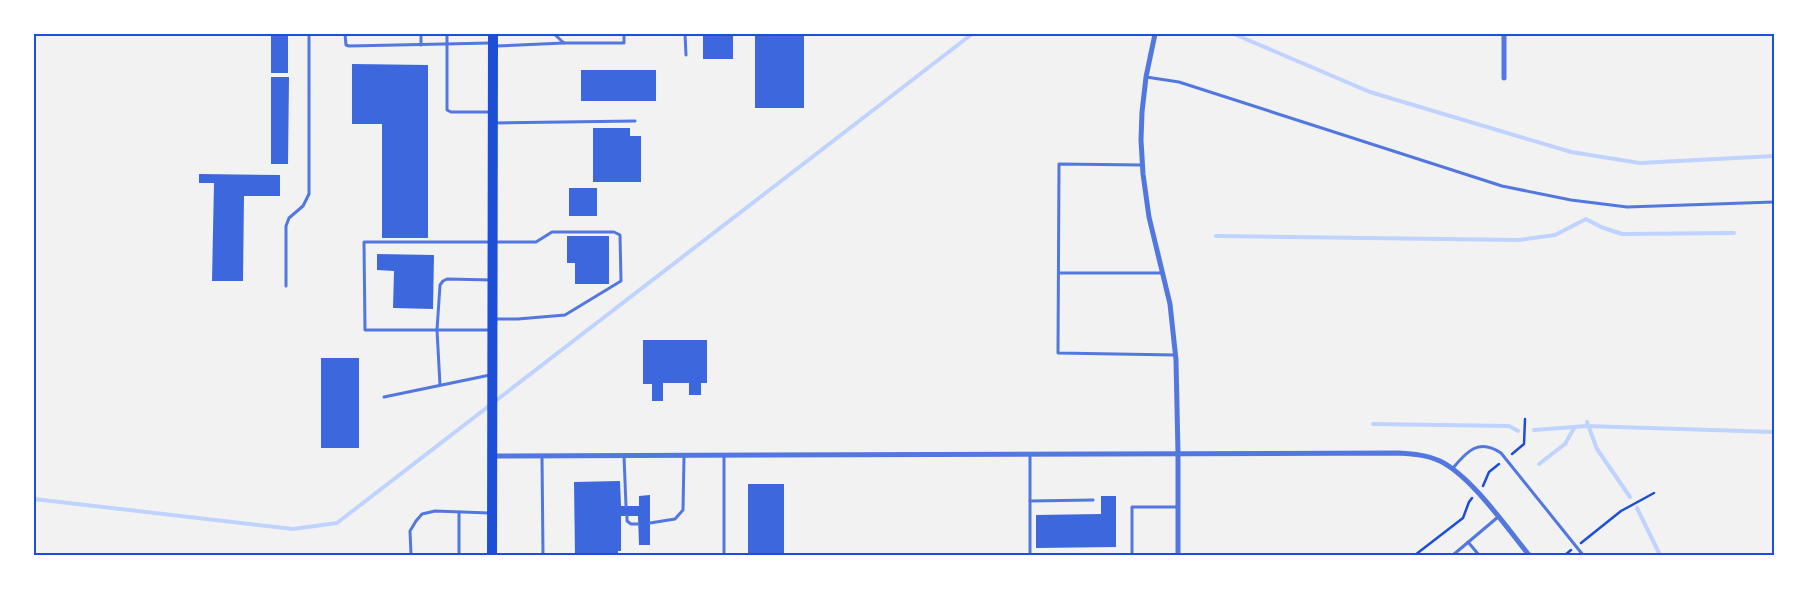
<svg xmlns="http://www.w3.org/2000/svg" width="1808" height="589" viewBox="0 0 1808 589" font-family="'Noto Sans',sans-serif">
	<style>
		.lines { fill: none; stroke-linecap: round; stroke-linejoin: round }
		.stream { stroke: #bfd3fe; stroke-width: 4 }
		.building { fill: #3d67dc }
		.path { stroke: #1d4ed8; stroke-width: 2.5 }
		.service { stroke: #5277de; stroke-width: 3 }
		.minor { stroke: #5277de; stroke-width: 5 }
		.primary { stroke: #1d4ed8; stroke-width: 10 }
		.neatline { fill: none; stroke: #1d4ed8; stroke-width: 2 }
	</style>
	<rect width="100%" height="100%" fill="#f2f2f2"/>
	<g class="lines">
		<g class="stream">
			<polyline points="1234,34 1370,92 1571,152 1640,163 1774,156"/>
			<polyline points="1216,236 1519,240 1555,235 1586,219 1601,227 1622,234 1734,233"/>
			<polyline points="1587,422 1597,449 1630,497"/>
			<polyline points="1373,424 1509,426 1518,431"/>
			<polyline points="1534,430 1587,426 1774,432"/>
			<polyline points="1539,464 1565,444 1574,428"/>
			<polyline points="34,499 293,529 337,523 972,34"/>
			<polyline points="1637,508 1660,555"/>
		</g>
	</g>
	<g class="building">
		<rect x="271" y="34" width="17" height="39"/>
		<rect x="703" y="34" width="30" height="25"/>
		<rect x="755" y="35" width="49" height="73"/>
		<polygon points="352,64 428,65 428,238 382,238 382,124 352,124"/>
		<rect x="581" y="70" width="75" height="31"/>
		<polygon points="271,77 289,77 288,164 271,164"/>
		<polygon points="593,128 630,128 630,136 641,136 641,182 593,182"/>
		<polygon points="199,174 280,175 280,196 244,196 243,281 212,281 214,183 199,183"/>
		<rect x="569" y="188" width="28" height="28"/>
		<polygon points="567,236 609,236 609,284 575,284 575,263 567,263"/>
		<polygon points="377,254 434,255 433,309 393,308 394,271 377,270"/>
		<polygon points="643,340 707,340 707,383 701,383 701,395 689,395 689,383 663,383 663,401 652,401 652,384 643,384"/>
		<rect x="321" y="358" width="38" height="90"/>
		<polygon points="620,481 621,506 639,506 639,496 650,495 650,545 639,545 638,516 621,516 621,551 618,551 618,555 575,555 574,482"/>
		<rect x="748" y="484" width="36" height="71"/>
		<polygon points="1101,496 1116,496 1116,547 1036,548 1036,515 1101,514"/>
	</g>
	<g class="lines">
		<g class="path">
			<polyline points="1512,454 1524,444 1525,419"/>
			<polyline points="1483,486 1489,472 1499,464"/>
			<polyline points="1581,543 1621,511 1654,493"/>
			<polyline points="1415,555 1463,518 1469,502 1472,498"/>
			<polyline points="1565,555 1571,550"/>
		</g>
		<g class="service">
			<polyline points="345,34 346,45 349,46 491,43"/>
			<polyline points="421,34 421,45"/>
			<polyline points="447,34 447,110 451,112 492,112"/>
			<polyline points="554,34 564,43 624,43 624,34"/>
			<polyline points="685,34 686,55"/>
			<polyline points="496,46 564,43"/>
			<polyline points="1146,77 1179,82 1502,186 1571,200 1627,207 1774,202"/>
			<polyline points="494,123 635,121"/>
			<polyline points="1142,165 1059,164 1058,353 1175,355"/>
			<polyline points="1059,273 1162,273"/>
			<polyline points="286,286 286,226 289,218 303,206 309,194 309,34"/>
			<polyline points="491,330 365,330 364,242 536,242 552,232 614,232 620,235 621,281 565,315 518,319 494,319"/>
			<polyline points="440,385 437,330 440,285 443,281 447,279 492,280"/>
			<polyline points="384,397 490,375"/>
			<polyline points="1030,455 1030,555"/>
			<polyline points="542,456 543,555"/>
			<polyline points="624,456 626,506"/>
			<polyline points="724,456 724,555"/>
			<path d="M1453,468C1467,451 1479,438 1501,453L1583,555"/>
			<polyline points="1030,501 1093,500"/>
			<polyline points="459,512 459,555"/>
			<polyline points="627,516 627,521 631,524 638,524"/>
			<polyline points="650,523 675,519 683,510 684,456"/>
			<polyline points="1468,542 1479,555"/>
			<polyline points="411,555 410,531 416,521 422,514 435,511 489,513"/>
			<polyline points="1132,555 1132,507 1178,507"/>
			<polyline points="1453,555 1498,517"/>
		</g>
		<g class="minor">
			<polyline points="1155,34 1146,77 1142,112 1141,140 1143,174 1149,217 1170,304 1176,360 1178,454 1178,555"/>
			<polyline points="1504,78 1504,34"/>
			<path d="M493,456L1399,453C1413,454 1427,455 1440,461C1471,476 1507,528 1529,555"/>
		</g>
		<polyline class="primary" points="492,555 493,34"/>
	</g>
	<rect width="1808" height="589" fill="none" stroke="#ffffff" stroke-width="70"/>
	<rect x="35" y="35" width="1738" height="519" class="neatline"/>
</svg>
